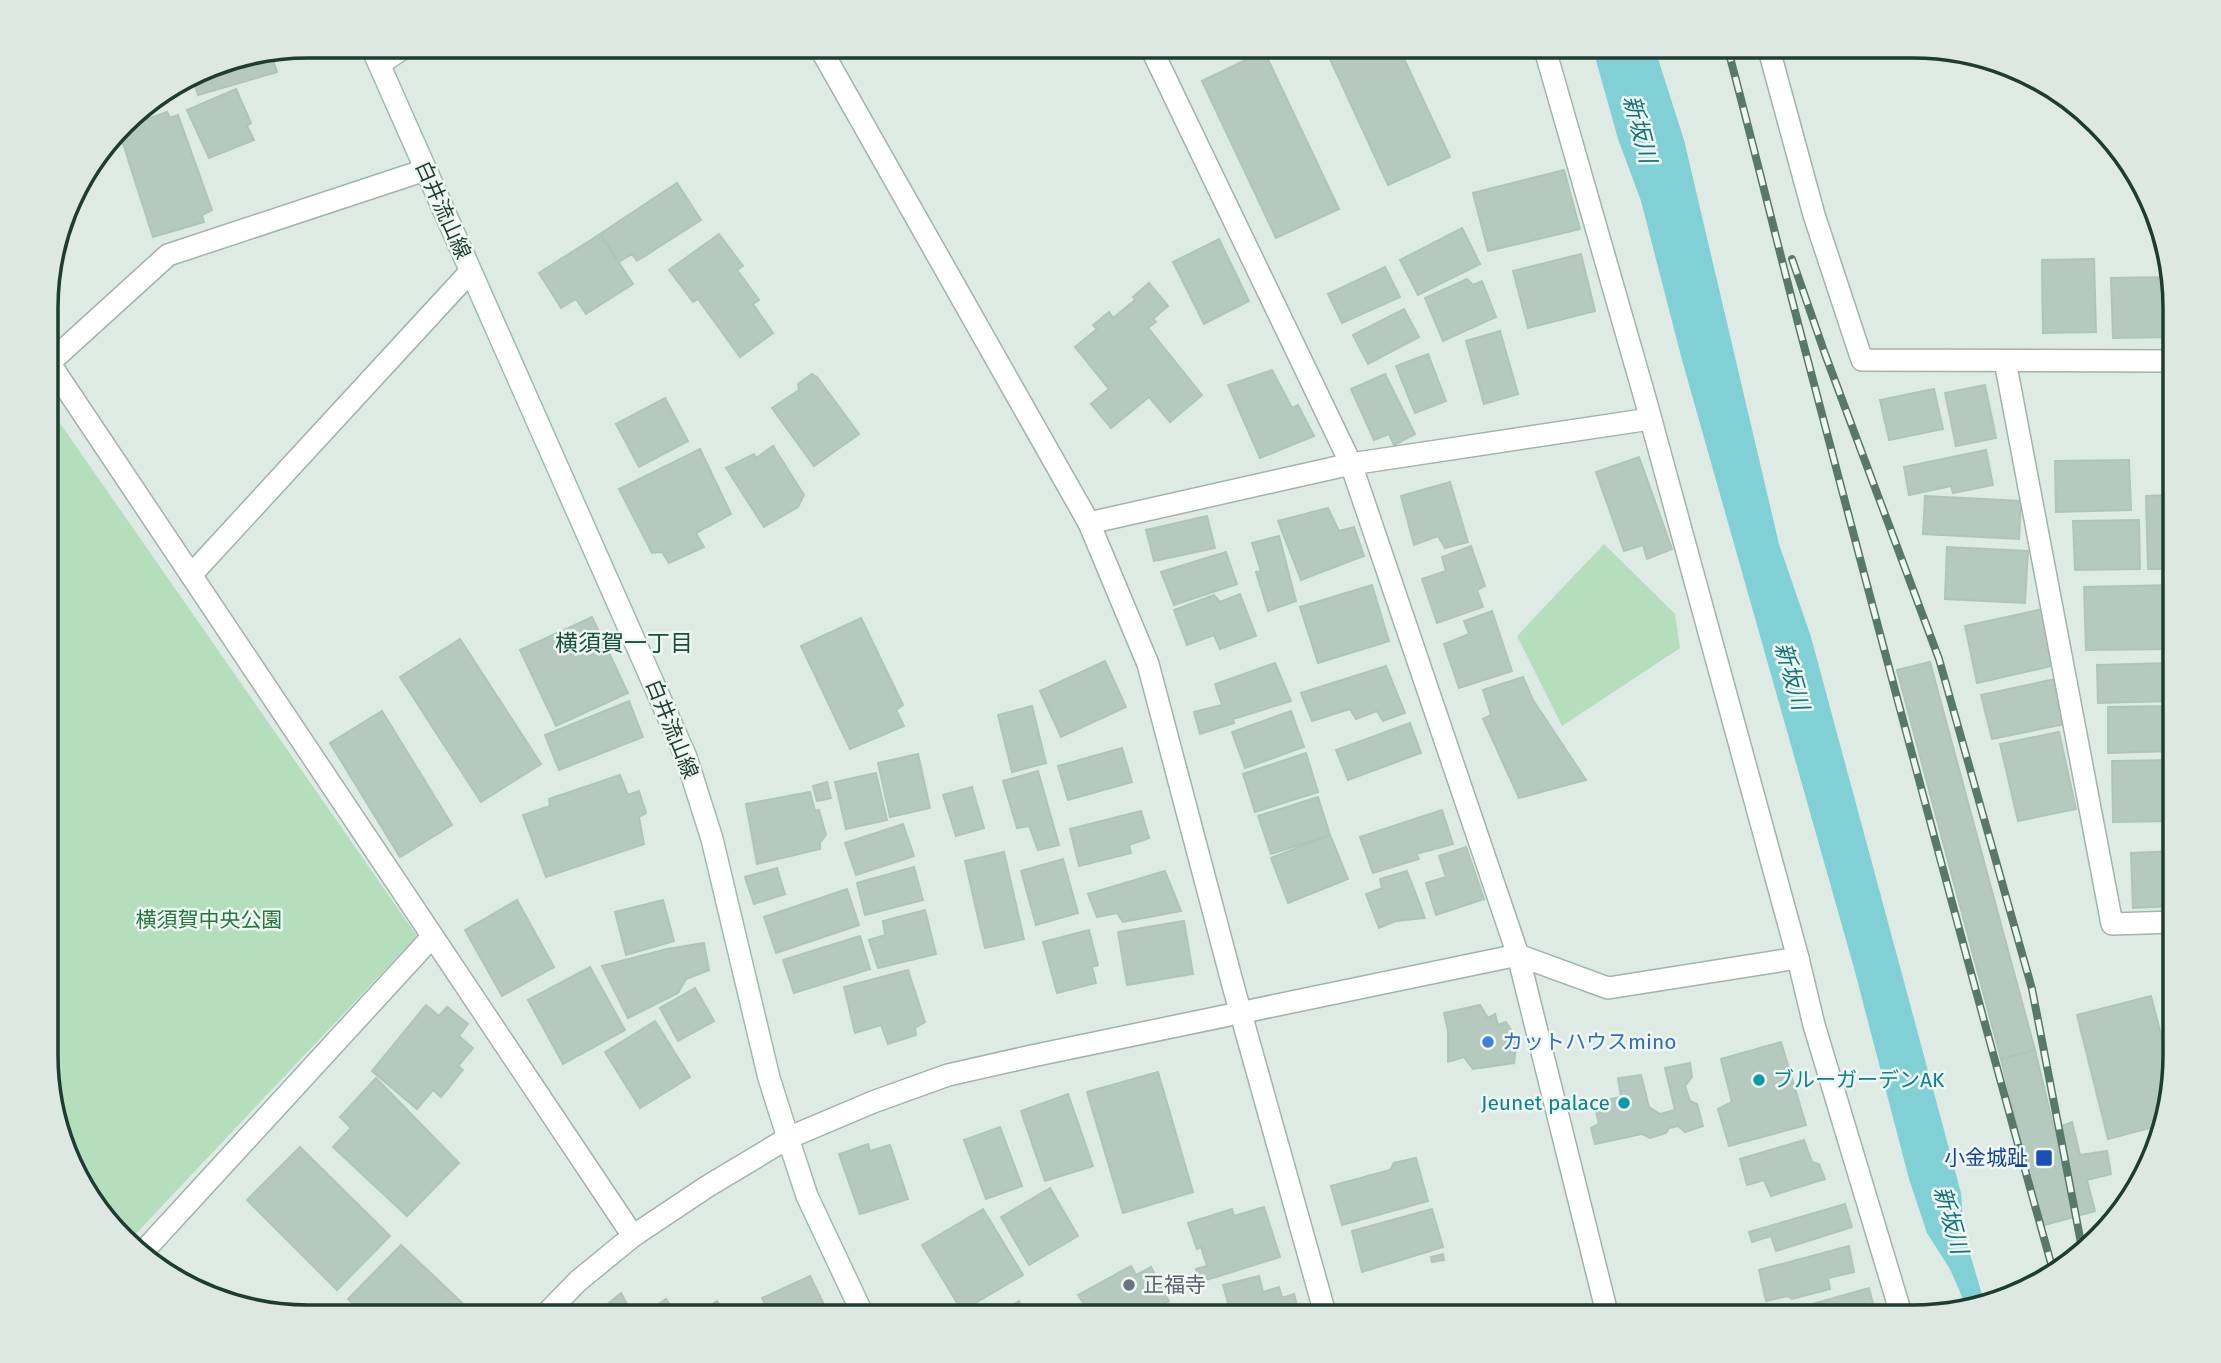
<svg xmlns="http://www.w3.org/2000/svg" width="2221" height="1363" viewBox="0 0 2221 1363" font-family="'Fira Sans','Noto Sans JP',sans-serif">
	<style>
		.green { fill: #b4debc }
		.water { fill: #80d0d6 }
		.building { fill: #b6c9bf; stroke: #b0c5ba; stroke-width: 2 }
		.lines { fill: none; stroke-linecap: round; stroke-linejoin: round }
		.minor-casing { stroke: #a1b3ab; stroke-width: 24 }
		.secondary-casing { stroke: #9ebbae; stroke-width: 24 }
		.minor { stroke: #fff; stroke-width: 21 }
		.secondary { stroke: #fff; stroke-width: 21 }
		.rail-casing { stroke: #58786c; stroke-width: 8 }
		.rail { stroke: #eef7f2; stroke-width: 5; stroke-dasharray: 16; stroke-linecap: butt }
		.shop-dot { fill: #3f7fe0; stroke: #eef7f2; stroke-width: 2.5 }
		.culture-dot { fill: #0f9aa8; stroke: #eef7f2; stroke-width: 2.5 }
		.transit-dot { fill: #1a4fb4; stroke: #eef7f2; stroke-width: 2.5 }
		.worship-dot { fill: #6b7280; stroke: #eef7f2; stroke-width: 2.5 }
		.labels { text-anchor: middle; stroke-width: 5; stroke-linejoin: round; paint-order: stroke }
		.street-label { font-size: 21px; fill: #1e3c31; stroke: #eef7f2 }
		.park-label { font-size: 21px; fill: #25763d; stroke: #eef7f2 }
		.shop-label { font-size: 21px; fill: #366cbe; stroke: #eef7f2; text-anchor: start }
		.culture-label { font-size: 21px; fill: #0d838f; stroke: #eef7f2; text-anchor: start }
		.transit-label { font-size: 21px; fill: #164399; stroke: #eef7f2; text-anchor: end }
		.worship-label { font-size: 21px; fill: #5b616d; stroke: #eef7f2; text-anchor: start }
		.water-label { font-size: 23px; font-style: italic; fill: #14747c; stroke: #eef7f2 }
		.neighbourhood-label { font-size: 23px; fill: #194f3d; stroke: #eef7f2 }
		.rim { fill: none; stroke: #1e3c31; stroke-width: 3.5 }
	</style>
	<rect width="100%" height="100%" fill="#deebe4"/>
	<g class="green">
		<polygon points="48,406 417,936 129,1241 89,1201 48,1090"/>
		<polygon points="1604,544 1675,614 1680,648 1562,726 1517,636"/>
	</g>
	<polygon class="water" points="1592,46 1654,46 1684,140 1779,544 1811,637 1961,1193 1964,1234 1984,1301 1966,1306 1950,1269 1927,1233 1909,1179 1854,968 1682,360 1641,201 1618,139"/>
	<g class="building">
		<polygon points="1324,46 1398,46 1450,157 1388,185"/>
		<polygon points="1264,51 1339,209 1276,238 1202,81"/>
		<polygon points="271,53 277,72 198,95 192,75 207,65"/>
		<polygon points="236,89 251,123 247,126 254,140 209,158 187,110"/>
		<polygon points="167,112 170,118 178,115 212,210 202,215 204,222 153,237 119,131 121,128"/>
		<polygon points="1564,170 1580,229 1488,251 1473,193"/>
		<polygon points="677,183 701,220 637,261 632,254 619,262 600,234"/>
		<polygon points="1462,228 1480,264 1418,295 1400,260"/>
		<polygon points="600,234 633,284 586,314 576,299 561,308 539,273"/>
		<polygon points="719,234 743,266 737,270 759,300 753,304 773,333 740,357 698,299 693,302 669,270"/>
		<polygon points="1219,239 1249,301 1204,324 1173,262"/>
		<polygon points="1581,254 1595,311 1528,328 1513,271"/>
		<polygon points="2094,259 2096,332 2043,333 2042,260"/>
		<polygon points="1385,267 1400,297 1342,323 1328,294"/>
		<polygon points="2171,277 2175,291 2175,337 2113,338 2111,278"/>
		<polygon points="1467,279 1473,285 1482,281 1496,317 1443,341 1425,298"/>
		<polygon points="1149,283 1168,306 1153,319 1156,322 1148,328 1202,395 1170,422 1149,397 1111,428 1091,404 1109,389 1075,347 1097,329 1093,325 1109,312 1113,318 1135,300 1133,297"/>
		<polygon points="1404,309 1419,337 1368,364 1353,335"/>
		<polygon points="1500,331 1518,394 1484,404 1466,341"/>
		<polygon points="1428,354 1446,401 1415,413 1396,366"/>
		<polygon points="1272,370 1292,408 1298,405 1314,436 1260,458 1228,385"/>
		<polygon points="812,374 817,377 859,434 814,466 772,408 799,390 798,384"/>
		<polygon points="1385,374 1415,434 1394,445 1389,434 1374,440 1351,389"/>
		<polygon points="1985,385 1996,438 1956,446 1945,393"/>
		<polygon points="1934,389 1943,429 1889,440 1880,400"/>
		<polygon points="665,398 688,441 639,467 616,424"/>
		<polygon points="773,446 804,495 798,507 764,527 726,468 754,454 756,458"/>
		<polygon points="700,449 731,514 696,533 704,547 669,563 662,552 652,553 619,489"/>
		<polygon points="1986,450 1993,485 1953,493 1951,486 1909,495 1904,467"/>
		<polygon points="1639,457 1672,549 1647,559 1643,545 1624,551 1596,472"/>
		<polygon points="2129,460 2131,510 2056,512 2055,461"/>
		<polygon points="1450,482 1468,542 1445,548 1438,536 1414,545 1401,496"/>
		<polygon points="2175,495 2175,569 2148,569 2146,496"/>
		<polygon points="1925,496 2021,501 2019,539 1923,534"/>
		<polygon points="1328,508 1339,531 1354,527 1364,556 1301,580 1278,521"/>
		<polygon points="1207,516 1215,548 1154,561 1146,530"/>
		<polygon points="2139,520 2140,569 2075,570 2073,521"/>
		<polygon points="1279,536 1296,601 1268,611 1256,572 1261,571 1252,543"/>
		<polygon points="1471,546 1485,586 1477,590 1483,607 1437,623 1422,579 1446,571 1442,557"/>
		<polygon points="1947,547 2028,551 2025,603 1945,599"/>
		<polygon points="1226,552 1237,584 1174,605 1161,572"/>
		<polygon points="1372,585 1389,641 1318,663 1300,607"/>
		<polygon points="2175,585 2175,649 2086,650 2084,587"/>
		<polygon points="1240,594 1256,636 1220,649 1214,635 1187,645 1174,610 1214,595 1220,602"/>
		<polygon points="2043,609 2056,665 1977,683 1965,626"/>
		<polygon points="1492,611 1512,671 1459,688 1444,644 1469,634 1464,621"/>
		<polygon points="592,617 628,693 556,726 520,650"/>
		<polygon points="861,618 903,705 896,710 904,726 850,749 801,646"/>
		<polygon points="460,639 541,764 481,802 400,677"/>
		<polygon points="1105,661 1126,707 1061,737 1040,691"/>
		<polygon points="1930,662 2035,1050 2001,1059 1897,670"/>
		<polygon points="1275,663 1291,701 1233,719 1234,723 1200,734 1194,712 1222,705 1215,684"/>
		<polygon points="2169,663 2170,701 2098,703 2097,665"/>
		<polygon points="1386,666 1405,713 1383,721 1377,711 1356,719 1350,709 1312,721 1301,693"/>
		<polygon points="1523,677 1533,700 1586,780 1519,798 1483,719 1491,715 1483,690"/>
		<polygon points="2055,679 2065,724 1992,739 1981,695"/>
		<polygon points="629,701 643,737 559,770 545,735"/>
		<polygon points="1032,706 1046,763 1012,772 998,715"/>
		<polygon points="2175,706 2175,751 2108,753 2108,707"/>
		<polygon points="382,711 452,825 400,857 330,743"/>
		<polygon points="1291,711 1304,747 1245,768 1232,732"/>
		<polygon points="1410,723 1421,753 1348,780 1336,750"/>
		<polygon points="2059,732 2076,809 2018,821 2000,744"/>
		<polygon points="1122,748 1132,782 1068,800 1058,766"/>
		<polygon points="1306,753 1318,792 1255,812 1243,774"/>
		<polygon points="918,754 930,808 890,817 878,763"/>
		<polygon points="2175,760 2175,821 2113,822 2112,761"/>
		<polygon points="1038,771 1059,845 1038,850 1029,826 1017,828 1003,781"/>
		<polygon points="876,773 887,820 846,829 835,782"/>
		<polygon points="620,775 628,795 639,791 646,813 639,817 644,844 546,877 523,815 550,806 549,799"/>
		<polygon points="827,782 831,798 817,801 813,786"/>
		<polygon points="972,787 984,828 956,836 943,795"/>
		<polygon points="810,792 815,811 819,810 826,835 820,842 820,849 757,864 746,804"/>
		<polygon points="1318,797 1330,835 1271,854 1258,816"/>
		<polygon points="1442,810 1453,844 1416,854 1419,859 1373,873 1360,837"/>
		<polygon points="1141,811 1149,838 1129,845 1131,853 1079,866 1070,829"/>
		<polygon points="903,824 914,856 856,875 845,843"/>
		<polygon points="1330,835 1348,879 1288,903 1271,858"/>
		<polygon points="1466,847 1484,899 1436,915 1426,883 1446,877 1439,856"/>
		<polygon points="2175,851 2175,906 2133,908 2131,853"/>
		<polygon points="1004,852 1024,939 985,948 965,861"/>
		<polygon points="1063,859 1078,913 1036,925 1021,871"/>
		<polygon points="914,867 923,900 865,915 857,883"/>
		<polygon points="777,868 785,894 754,904 745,877"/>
		<polygon points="1165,871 1181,911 1123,922 1117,913 1097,917 1088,894"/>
		<polygon points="1407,871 1425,918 1396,921 1379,928 1366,894 1382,888 1380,879"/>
		<polygon points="847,889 859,925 776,953 764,917"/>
		<polygon points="517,900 554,967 502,996 465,930"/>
		<polygon points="663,900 674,941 626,955 615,912"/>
		<polygon points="925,910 936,954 878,968 869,940 885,935 883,921"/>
		<polygon points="1184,921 1193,974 1127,985 1118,932"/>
		<polygon points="1089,930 1098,965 1092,967 1096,983 1057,993 1043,942"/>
		<polygon points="860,936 870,969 794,993 783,960"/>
		<polygon points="704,943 709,970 686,979 678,993 628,1018 602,966 667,949"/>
		<polygon points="590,967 625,1030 563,1064 528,1000"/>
		<polygon points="908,970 925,1022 915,1028 916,1035 888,1044 881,1025 855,1033 844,987"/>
		<polygon points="695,988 714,1021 678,1041 660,1008"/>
		<polygon points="2151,996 2173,1081 2165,1124 2108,1139 2077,1015"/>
		<polygon points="426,1005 439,1016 447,1007 468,1024 459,1036 473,1048 458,1066 463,1070 441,1097 433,1090 417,1109 372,1071"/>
		<polygon points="1480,1005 1488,1018 1495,1014 1498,1025 1506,1022 1517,1040 1514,1063 1473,1069 1464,1057 1448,1062 1448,1031 1444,1013"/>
		<polygon points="655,1021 690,1077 640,1108 605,1052"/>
		<polygon points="1781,1042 1806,1125 1729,1146 1718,1109 1732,1102 1721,1059"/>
		<polygon points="2035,1050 2054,1129 2072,1122 2080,1155 2107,1151 2111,1174 2087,1180 2095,1211 2045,1225 2031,1183 2001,1059"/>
		<polygon points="1690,1063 1692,1077 1685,1086 1690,1101 1697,1104 1703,1126 1685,1132 1678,1126 1669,1128 1666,1133 1650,1138 1642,1134 1595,1144 1591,1128 1599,1124 1596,1112 1602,1101 1621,1097 1618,1078 1641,1075 1649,1107 1660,1114 1675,1110 1665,1068"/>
		<polygon points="1158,1072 1193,1192 1123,1213 1087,1092"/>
		<polygon points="376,1078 459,1163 407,1216 333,1147 351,1128 340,1117"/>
		<polygon points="1068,1094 1093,1166 1045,1181 1021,1111"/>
		<polygon points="1000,1127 1022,1186 986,1199 964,1140"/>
		<polygon points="1804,1140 1812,1162 1819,1164 1825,1179 1771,1196 1764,1180 1747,1185 1740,1159"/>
		<polygon points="868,1144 870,1151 890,1145 908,1199 860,1214 839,1154"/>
		<polygon points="300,1147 390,1236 337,1290 247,1200"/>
		<polygon points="1416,1158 1428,1201 1342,1225 1331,1186 1390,1170 1394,1163"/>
		<polygon points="1050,1188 1078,1236 1029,1265 1001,1217"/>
		<polygon points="1845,1204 1852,1227 1776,1251 1771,1236 1752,1242 1749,1232"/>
		<polygon points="1264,1207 1280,1257 1200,1282 1196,1269 1207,1266 1201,1247 1197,1249 1188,1223 1232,1209 1234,1216"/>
		<polygon points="983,1209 1023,1275 962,1311 922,1245"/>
		<polygon points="1432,1209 1443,1247 1362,1272 1352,1231"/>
		<polygon points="401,1245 477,1317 367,1317 348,1299"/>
		<polygon points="1849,1246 1854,1272 1828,1278 1830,1289 1792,1299 1788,1296 1766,1301 1759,1270"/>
		<polygon points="1443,1254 1444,1260 1432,1262 1431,1257"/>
		<polygon points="1131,1266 1136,1275 1151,1267 1169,1301 1154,1309 1159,1317 1076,1317 1074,1314 1086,1307 1078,1295"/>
		<polygon points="810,1276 830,1317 771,1317 762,1298"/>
		<polygon points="1259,1276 1263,1292 1279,1287 1282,1298 1294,1294 1300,1317 1232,1317 1223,1285"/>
		<polygon points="1869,1288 1876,1315 1869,1317 1770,1316"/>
		<polygon points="621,1293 634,1317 592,1317"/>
		<polygon points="666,1299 679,1317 640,1317"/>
		<polygon points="717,1301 727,1316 733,1312 736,1317 699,1317 698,1314"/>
		<polygon points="1019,1301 1029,1317 995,1317"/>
	</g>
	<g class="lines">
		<g class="minor-casing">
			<g id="minor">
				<polyline points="819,46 1089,523 1148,664 1234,989 1326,1317"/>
				<polyline points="1150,46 1351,464 1518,955 1608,1317"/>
				<polyline points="1544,46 1645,398 1798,958 1814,1025 1902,1317"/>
				<polyline points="1768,46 1814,215 1862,360 2175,361"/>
				<polyline points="380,64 406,46"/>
				<polyline points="48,361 633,1236"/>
				<polyline points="2005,361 2112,924 2175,922"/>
				<polyline points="48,364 168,255 425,170"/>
				<polyline points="1089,523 1351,464 1650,419"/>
				<polyline points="191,575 470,272"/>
				<polyline points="142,1253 432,937"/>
				<polyline points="543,1317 578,1281 633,1236 708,1186 788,1138 873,1102 948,1075 1032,1056 1518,955 1608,988 1798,958"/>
			</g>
		</g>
		<g class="secondary-casing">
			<polyline id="secondary" points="371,46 686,757 712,839 769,1078 788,1138 807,1196 864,1317"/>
		</g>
		<use href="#minor" class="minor"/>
		<use href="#secondary" class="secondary"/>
		<g class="rail-casing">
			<g id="rail">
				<path d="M1727,46C1755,150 1780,256 1808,361C1888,666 1969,970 2054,1274"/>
				<polyline points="1792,259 1825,354 1939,659 2032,989 2082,1248"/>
			</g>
		</g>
		<use href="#rail" class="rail"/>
	</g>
	<circle class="shop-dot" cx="1488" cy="1042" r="7"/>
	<g class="culture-dot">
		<circle cx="1759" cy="1080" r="7"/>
		<circle cx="1624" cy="1103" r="7"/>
	</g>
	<rect class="transit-dot" x="2035" y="1149" width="18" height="18" rx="3.5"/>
	<circle class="worship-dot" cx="1129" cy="1285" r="7"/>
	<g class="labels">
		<g class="street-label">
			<text transform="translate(443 210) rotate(66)" y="7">白井流山線</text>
			<text transform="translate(672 729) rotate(68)" y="7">白井流山線</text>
		</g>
		<g class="park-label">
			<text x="209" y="927">横須賀中央公園</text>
		</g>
		<g class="shop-label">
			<text x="1502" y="1049">カットハウスmino</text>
		</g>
		<g class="culture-label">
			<text x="1773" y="1087">ブルーガーデンAK</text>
			<text x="1610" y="1110" text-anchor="end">Jeunet palace</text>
		</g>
		<g class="transit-label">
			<text x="2028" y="1165">小金城趾</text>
		</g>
		<g class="worship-label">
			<text x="1143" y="1292">正福寺</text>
		</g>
		<g class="water-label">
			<text transform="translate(1640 129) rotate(75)" y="8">新坂川</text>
			<text transform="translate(1792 676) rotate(74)" y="8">新坂川</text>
			<text transform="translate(1951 1220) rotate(74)" y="8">新坂川</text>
		</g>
		<g class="neighbourhood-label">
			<text x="624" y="651">横須賀一丁目</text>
		</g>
	</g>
	<path d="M0 0H2221V1363H0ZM308 58H1913A250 250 0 0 1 2163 308V1055A250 250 0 0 1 1913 1305H308A250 250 0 0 1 58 1055V308A250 250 0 0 1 308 58Z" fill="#dde8e3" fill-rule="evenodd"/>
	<path class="rim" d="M308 58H1913A250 250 0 0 1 2163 308V1055A250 250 0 0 1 1913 1305H308A250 250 0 0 1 58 1055V308A250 250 0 0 1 308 58Z"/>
</svg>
